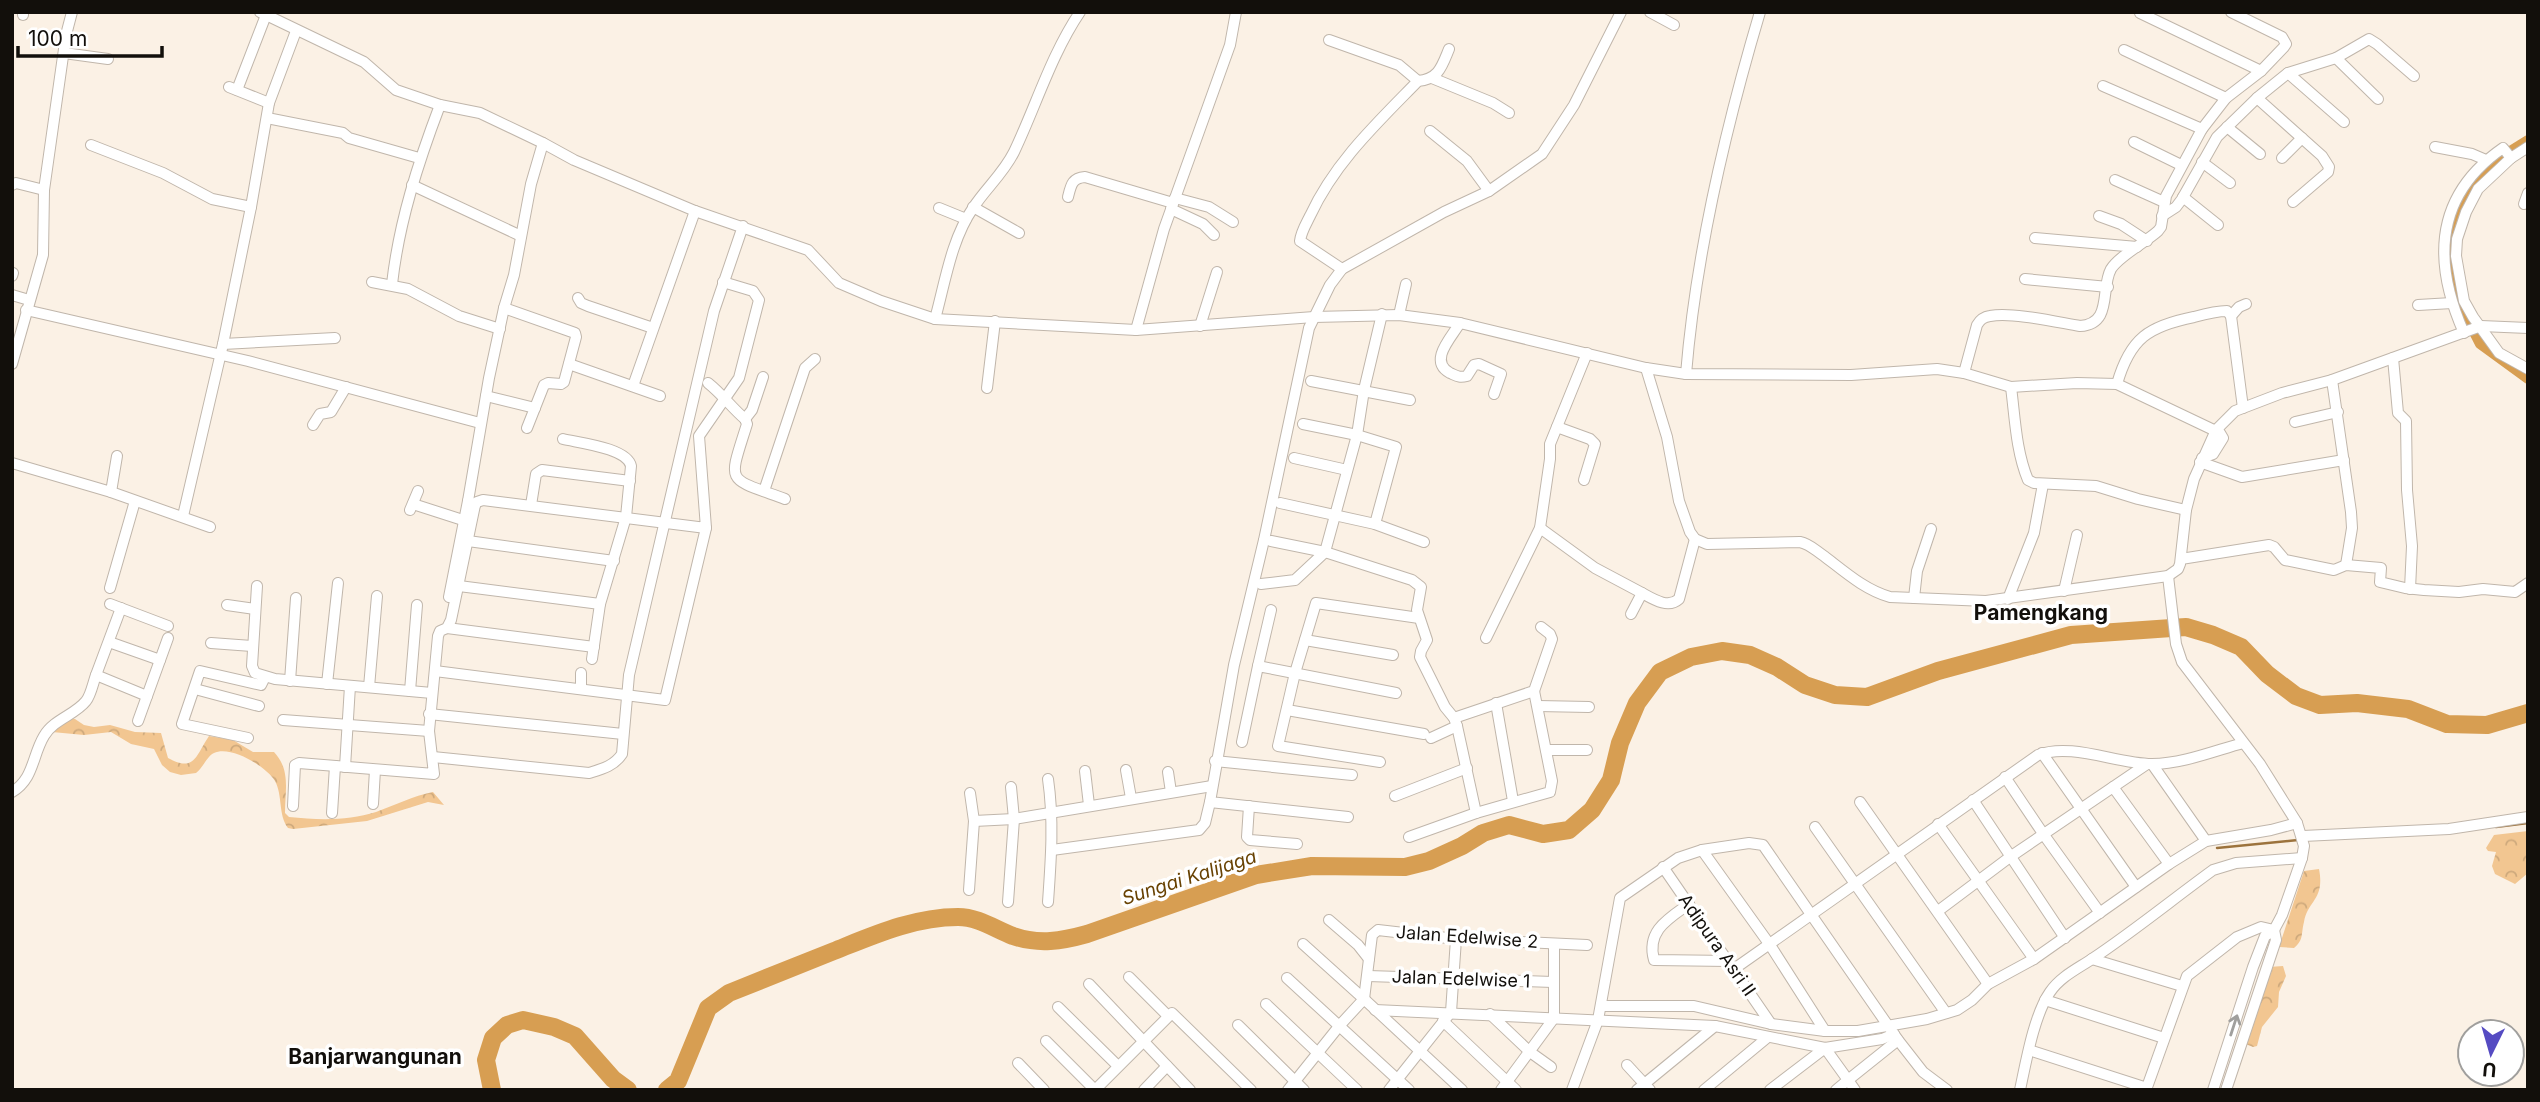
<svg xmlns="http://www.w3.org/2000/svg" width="2540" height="1102" viewBox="0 0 2540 1102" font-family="Inter,sans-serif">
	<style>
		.forest { fill: url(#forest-crowns) }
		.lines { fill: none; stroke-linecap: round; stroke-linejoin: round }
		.stream { stroke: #9c733d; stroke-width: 2.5 }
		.canal { stroke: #d79e52; stroke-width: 10 }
		.river { stroke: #d79e52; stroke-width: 18 }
		.minor-casing { stroke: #c0b6ab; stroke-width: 12 }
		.minor { stroke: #fff; stroke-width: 10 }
		.oneway { stroke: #a09f9d }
		.labels { text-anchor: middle; stroke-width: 7; stroke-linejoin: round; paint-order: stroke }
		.street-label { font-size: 18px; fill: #120f0b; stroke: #fff }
		.water-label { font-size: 19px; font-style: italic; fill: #684203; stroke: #fff }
		.quarter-label { font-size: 21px; font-weight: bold; fill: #120f0b; stroke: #fff }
	</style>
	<defs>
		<pattern id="forest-crowns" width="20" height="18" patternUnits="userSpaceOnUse" patternTransform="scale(1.75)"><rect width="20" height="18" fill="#f2c691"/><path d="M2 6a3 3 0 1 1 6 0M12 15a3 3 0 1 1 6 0" fill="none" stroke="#cea97c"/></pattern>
	</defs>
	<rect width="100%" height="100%" fill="#fbf1e5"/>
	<g class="forest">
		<path d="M66,718L75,719L84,725L94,727L110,725L135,732L161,733L168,758C195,773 196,755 209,736L233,740L253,752H274C291,770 285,791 285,813L289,817C318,820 348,821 376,812C395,805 413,796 433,792L444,805L428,802L367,821L293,829L288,828C278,815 283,796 275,781C267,767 231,745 214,753C207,756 203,768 196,773L181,775L170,772L162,765L154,749L131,744L111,732L84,735L52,732Z"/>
		<polygon points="2528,831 2528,873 2515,884 2495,874 2492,866 2496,852 2488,851 2486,848 2494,835"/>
		<path d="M2319,869C2325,900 2308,900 2304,922C2301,933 2304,940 2294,948L2279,947L2304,871Z"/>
		<polygon points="2283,966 2286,976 2279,992 2278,1007 2262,1027 2257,1046 2253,1047 2243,1043 2269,967"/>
	</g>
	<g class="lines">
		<g class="stream">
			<polyline points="2496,827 2528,823"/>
			<polyline points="2217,848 2298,840"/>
		</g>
		<polyline class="canal" points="2528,140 2499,158 2478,177 2459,213 2450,251 2456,297 2480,344 2528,379"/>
		<g class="river">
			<polyline points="492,1090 486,1060 493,1038 507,1025 523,1020 554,1027 575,1036 613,1079 628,1090"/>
			<path d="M667,1090L678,1081L708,1008L729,993C764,979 799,965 834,951C874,935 914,917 958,917C978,917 995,929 1013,936C1039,945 1062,941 1087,934L1256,875L1312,866L1405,867L1429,861L1462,846L1483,833L1509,825L1543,834L1569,830L1592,810L1611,780L1620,743L1637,703L1660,672L1691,657L1722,651L1750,655L1777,667L1805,685L1835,695L1867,697L1938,671L2071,635L2186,627L2213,635L2241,647L2267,674L2296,696L2320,705L2357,703L2408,709L2447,724L2487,725L2528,713"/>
		</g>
		<g class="minor-casing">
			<g id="minor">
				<polyline points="260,12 364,62 396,90 440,105 480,113 543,143 574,160 695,211 808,250 839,283 881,301 935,319 1136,330 1314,317 1399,315 1460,323 1646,368 1686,374 1851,375 1937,369 1964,373 2011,387 2077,383 2117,384 2220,433 2223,438 2213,454 2202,458"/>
				<polyline points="1650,12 1674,25"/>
				<polyline points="2140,13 2261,71"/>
				<polyline points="23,15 23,12"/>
				<polyline points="1329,40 1399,65 1418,81"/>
				<polyline points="2124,50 2226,98"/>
				<polyline points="64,53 108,59"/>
				<polyline points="2336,58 2378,99"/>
				<polyline points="2288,73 2344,122"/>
				<polyline points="1432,78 1493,103 1509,113"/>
				<polyline points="2103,86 2202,129"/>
				<polyline points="229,87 269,103"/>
				<polyline points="237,90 266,15"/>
				<polyline points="2257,98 2322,156 2329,167 2328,172 2293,202"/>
				<polyline points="267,118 343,133 349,138 419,158"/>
				<polyline points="2227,127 2260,154"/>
				<polyline points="1430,131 1467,161 1489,191"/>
				<polyline points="2134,142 2181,165"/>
				<polyline points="543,143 531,184 514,275 504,308 489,378 468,501 475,505 477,502 483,500 706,528 699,436 739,378 759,300 753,291 723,282"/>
				<polyline points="91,145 163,173 212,199 251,207"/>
				<polyline points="2435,147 2472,154 2486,160"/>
				<polyline points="2528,147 2511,158 2478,189 2466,212 2457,239 2456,256 2464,301 2473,317 2499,353 2528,369"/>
				<polyline points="2282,158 2302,138"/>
				<polyline points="2202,162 2230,183"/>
				<polyline points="2115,180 2164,202"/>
				<polyline points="12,185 16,183 44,190"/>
				<polyline points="412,185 521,236"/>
				<path d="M1068,197C1071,185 1072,178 1085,177L1173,203"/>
				<polyline points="2183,197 2218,225"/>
				<polyline points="1175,198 1209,207 1233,222"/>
				<polyline points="2524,204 2528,193"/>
				<polyline points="973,207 1019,233"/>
				<polyline points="939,208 966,219"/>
				<polyline points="1171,209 1203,224 1214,235"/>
				<polyline points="2099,216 2121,224 2147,241"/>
				<polyline points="2162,216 2176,207 2182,199 2217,137 2257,98 2288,73 2336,58 2369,39 2377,44 2414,76"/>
				<polyline points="2035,238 2137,247"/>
				<path d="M1342,269L1300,241C1301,232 1306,224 1310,216C1335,162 1377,123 1418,81C1439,79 1442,66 1449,49"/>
				<polyline points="12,276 13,273"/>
				<polyline points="2025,279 2108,287"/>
				<polyline points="372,282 408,289 459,316 500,329"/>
				<path d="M392,284C399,222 418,163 440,105"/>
				<polyline points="12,295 29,300"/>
				<polyline points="578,298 581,303 588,306 653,328"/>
				<polyline points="2418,305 2452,303"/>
				<polyline points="504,308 575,333 576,337 564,382 561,384 548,383 544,385 527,428"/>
				<polyline points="26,310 248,361 480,423"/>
				<polyline points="1399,315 1406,284"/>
				<polyline points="2231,316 2239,307 2246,304"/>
				<path d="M935,319C945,283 951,240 973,208C986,188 1003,174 1014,152C1036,106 1051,55 1080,12"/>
				<path d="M1460,323C1451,338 1428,361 1450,373C1457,376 1459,378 1467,376L1474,365L1479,364L1501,374L1494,394"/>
				<polyline points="1200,326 1217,272"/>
				<polyline points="1136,330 1164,229 1230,45 1236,12"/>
				<path d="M2464,333C2432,261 2435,195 2503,148L2511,158"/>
				<polyline points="223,344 335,338"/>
				<polyline points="2393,358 2398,413 2406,421 2407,490 2412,546 2410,589"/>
				<polyline points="12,364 43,255 44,190 66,35 72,12"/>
				<polyline points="569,364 660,396"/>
				<path d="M1646,368L1667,437L1679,501L1690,532L1695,539L1707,544L1800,542C1810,544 1816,551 1824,556C1845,572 1865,590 1890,597L1986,601L2168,576L2178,569L2180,564L2186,510L2194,479L2216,430L2235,411L2282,393L2332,380L2481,326L2528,328"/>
				<path d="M1964,373L1977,325C1980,320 1983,317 1990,316C2013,312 2056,322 2080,326C2113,324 2100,289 2111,269C2119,256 2146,242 2158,231L2161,227L2166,196L2202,129L2226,98L2261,71L2284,47L2286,44L2282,37L2231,12"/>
				<path d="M1686,374C1696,252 1725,130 1760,12"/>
				<polyline points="2332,380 2351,512 2352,528 2346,565"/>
				<polyline points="1311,381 1410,400"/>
				<path d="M708,383C722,394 732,408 745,419L752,410L763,377"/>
				<path d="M2117,384C2130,338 2149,326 2194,317C2205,314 2216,311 2227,311L2231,316L2243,408"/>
				<polyline points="633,386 695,211"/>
				<path d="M2011,387C2015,418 2016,451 2028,480L2034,483L2096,486L2138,499L2186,510"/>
				<polyline points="987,388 995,321"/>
				<polyline points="486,396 535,408"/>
				<path d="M745,419L747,424C728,485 725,477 785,499"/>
				<polyline points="2295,422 2338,412"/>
				<polyline points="1303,424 1357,435 1396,447 1375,524"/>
				<polyline points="313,425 320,414 331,412 346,387"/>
				<polyline points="1557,427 1590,439 1595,444 1584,480"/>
				<path d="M563,439C580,443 627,448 631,466L626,517L600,604L592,659"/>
				<polyline points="1294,458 1347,470"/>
				<polyline points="2200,462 2242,477 2344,460"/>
				<polyline points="12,463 111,492 210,527"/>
				<polyline points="764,491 805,368 815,359"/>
				<polyline points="111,492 117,456"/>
				<polyline points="1280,503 1375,524 1424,542"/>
				<polyline points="413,504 469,522"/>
				<polyline points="531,505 536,474 542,470 630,481"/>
				<polyline points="410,510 418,491"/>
				<polyline points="183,516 223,344 251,207 269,103 296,31"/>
				<polyline points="1540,528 1595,568 1642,593 1631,614"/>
				<polyline points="468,541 614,561"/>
				<polyline points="1271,541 1325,552 1412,580 1421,587 1417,610 1427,640 1421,651 1420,657 1445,707 1454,718 1457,726 1476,813"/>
				<polyline points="2181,559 2269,545 2274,547 2285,560 2334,570 2346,565 2381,568 2380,582 2405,588 2424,590 2459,592 2483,589 2515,592 2528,583"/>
				<polyline points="2168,576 2176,644 2182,662 2260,764 2297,823 2304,846 2302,858 2282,915 2274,930 2265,936 2253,967 2213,1090"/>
				<polyline points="1261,584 1295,580 1325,552 1357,435 1364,390 1382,314"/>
				<polyline points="257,586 252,666 255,673 275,679 432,693"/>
				<polyline points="459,586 600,604"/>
				<polyline points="110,588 135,501"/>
				<polyline points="2064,591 2077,535"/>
				<path d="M1642,593C1653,599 1668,609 1679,599L1695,539"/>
				<polyline points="449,597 468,501"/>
				<polyline points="1914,598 1917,571 1931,529"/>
				<polyline points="2008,599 2034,533 2043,484"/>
				<polyline points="110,604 168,626"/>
				<polyline points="227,605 255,609"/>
				<polyline points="447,628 594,647"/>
				<polyline points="1486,638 1540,528 1550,459 1550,444 1587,353"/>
				<polyline points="1305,640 1393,655"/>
				<polyline points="109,642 160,660"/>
				<polyline points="211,643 252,646"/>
				<polyline points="1258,666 1271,610"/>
				<polyline points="435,671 665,700 706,528"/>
				<polyline points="96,675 121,608"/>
				<polyline points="290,681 296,598"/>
				<polyline points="327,684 338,583"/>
				<polyline points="369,687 377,596"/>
				<polyline points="581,688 581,673"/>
				<polyline points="195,689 259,706"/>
				<polyline points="410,691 417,605"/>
				<polyline points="1496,703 1513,801"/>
				<polyline points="1538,706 1589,707"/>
				<polyline points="1287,710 1424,734"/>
				<polyline points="429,714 623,734"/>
				<polyline points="1454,718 1534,691 1552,639 1550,634 1541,627"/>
				<polyline points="283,720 429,731"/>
				<polyline points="138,721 168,638"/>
				<polyline points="248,738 182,724 200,671 261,685 265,677"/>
				<polyline points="1431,738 1457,726"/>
				<polyline points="1242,742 1258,666 1396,693"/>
				<polyline points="1546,750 1587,750"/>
				<polyline points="2042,753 2136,887"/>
				<path d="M433,757L589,773C602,769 614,766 622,754L629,675L714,311L743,226"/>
				<polyline points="1215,761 1352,775"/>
				<polyline points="1380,762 1278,746 1295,673 1316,603 1419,618"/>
				<polyline points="2152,764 2206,841"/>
				<polyline points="345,767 350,686"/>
				<polyline points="1126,770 1131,798"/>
				<polyline points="1085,771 1089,805"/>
				<polyline points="1168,772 1171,792"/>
				<polyline points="2005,777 2044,835 2100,913"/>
				<polyline points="2113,787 2169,864"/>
				<path d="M12,792C34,779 32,756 44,736C54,719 75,715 86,701C91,695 93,683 96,675L147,696"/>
				<polyline points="1395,796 1467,768"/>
				<polyline points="1973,800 2065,938"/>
				<polyline points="1860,802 1988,984"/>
				<polyline points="373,804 375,770"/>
				<polyline points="293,806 295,765 299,763 434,774 429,731 438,636 440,631 447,628 451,620 475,505"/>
				<polyline points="1249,806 1247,837 1250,840 1297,844"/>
				<polyline points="332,813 335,766"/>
				<polyline points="1348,817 1210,802 1234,665 1264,540 1309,328 1330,285 1342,269 1444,212 1489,191 1542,154 1574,105 1621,12"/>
				<polyline points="974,821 1014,819 1212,786"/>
				<polyline points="1938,824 2034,959"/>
				<polyline points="1815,827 1946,1013"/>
				<polyline points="2303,836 2449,829 2528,817"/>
				<polyline points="1409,837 1476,813 1550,792 1552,781 1534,691"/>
				<polyline points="1052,850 1199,830 1205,823 1210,802"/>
				<polyline points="1702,850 1770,945 1825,1031"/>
				<polyline points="1663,867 1771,1024"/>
				<polyline points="969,890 974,821 970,793"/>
				<polyline points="1008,902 1014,819 1011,787"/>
				<path d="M1048,902C1051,860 1054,820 1048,779"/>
				<path d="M1689,904C1668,919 1646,931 1654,960L1729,961"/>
				<polyline points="1938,911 2010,857 2147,764"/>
				<polyline points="1329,920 1358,945 1369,959"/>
				<polyline points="1303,944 1364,999"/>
				<polyline points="1554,944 1554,1018"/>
				<polyline points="2092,959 2182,986"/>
				<path d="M1734,969L2038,755C2071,742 2117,764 2152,764C2182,764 2214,751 2243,743"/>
				<polyline points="1368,976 1553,982"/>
				<polyline points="1129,977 1168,1016"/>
				<polyline points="1287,978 1409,1090"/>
				<polyline points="1089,984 1190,1090"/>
				<polyline points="1364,999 1372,935 1378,930 1456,939 1587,945"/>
				<polyline points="2045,1000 2164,1038"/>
				<polyline points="1266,1004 1357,1090"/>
				<polyline points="1601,1006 1694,1006 1771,1024 1825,1031 1858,1031 1927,1019 1957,1010 1972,1000 1988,984 2034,959 2169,864 2206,841 2271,830 2297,823"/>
				<polyline points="1058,1007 1118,1066"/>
				<polyline points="1375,1010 1715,1026 1825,1048 1882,1039 1894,1034"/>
				<polyline points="1490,1014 1530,1052 1551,1067"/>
				<polyline points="1443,1021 1516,1090"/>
				<polyline points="1238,1025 1304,1090"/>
				<polyline points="1046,1041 1095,1090"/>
				<polyline points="2029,1050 2147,1088"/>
				<polyline points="1018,1063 1044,1090"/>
				<polyline points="1627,1065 1650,1090"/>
				<polyline points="1095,1090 1172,1013 1251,1090"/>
				<polyline points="1144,1090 1167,1066"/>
				<polyline points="1288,1090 1340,1025 1364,999 1462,1090"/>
				<polyline points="1389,1090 1451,1012 1456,939"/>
				<polyline points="1501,1090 1554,1018"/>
				<polyline points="1572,1090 1598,1020 1620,898 1678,858 1702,850 1749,843 1763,845 1898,1040 1923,1072 1947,1090"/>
				<polyline points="1637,1090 1715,1026"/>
				<polyline points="1704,1090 1768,1037"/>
				<polyline points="1770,1090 1825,1048 1848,1080 1836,1090"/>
				<polyline points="1855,1090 1848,1080 1898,1040"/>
				<path d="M2020,1090C2026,1062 2034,1015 2050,992C2060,977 2077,969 2092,959C2134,931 2173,899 2213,870L2236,863L2302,858"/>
				<polyline points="2146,1090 2187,976 2237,937 2261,927 2274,930"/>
				<polyline points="2226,1090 2276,940 2274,930"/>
			</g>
		</g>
		<use href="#minor" class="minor"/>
	</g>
	<defs><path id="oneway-shaft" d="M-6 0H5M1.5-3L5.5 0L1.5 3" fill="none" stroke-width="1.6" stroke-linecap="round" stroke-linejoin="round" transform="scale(1.75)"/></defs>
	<use class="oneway" href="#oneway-shaft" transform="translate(2234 1025) rotate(-72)"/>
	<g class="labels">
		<g class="street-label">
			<text transform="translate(1467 937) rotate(4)" y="6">Jalan Edelwise 2</text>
			<text transform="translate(1717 945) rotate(55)" y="6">Adipura Asri II</text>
			<text transform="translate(1461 979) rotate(2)" y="6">Jalan Edelwise 1</text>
		</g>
		<g class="water-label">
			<text transform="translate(1189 877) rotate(-18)" y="7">Sungai Kalijaga</text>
		</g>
		<g class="quarter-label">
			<text x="2041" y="620">Pamengkang</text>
			<text x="375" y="1064">Banjarwangunan</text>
		</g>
	</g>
	<rect width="2540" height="1102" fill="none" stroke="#120f0b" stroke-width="28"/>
	<g transform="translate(2491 1053) rotate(185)"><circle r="33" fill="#ffffff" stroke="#a09f9d" stroke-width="2"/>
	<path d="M0-5L12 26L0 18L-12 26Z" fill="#554bc2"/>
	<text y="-10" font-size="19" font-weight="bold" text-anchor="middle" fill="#120f0b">U</text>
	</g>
	<path d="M18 46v10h144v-10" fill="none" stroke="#120f0b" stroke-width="3.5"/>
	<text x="28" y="46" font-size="21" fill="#120f0b" stroke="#ffffff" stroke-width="5" paint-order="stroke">100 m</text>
</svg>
